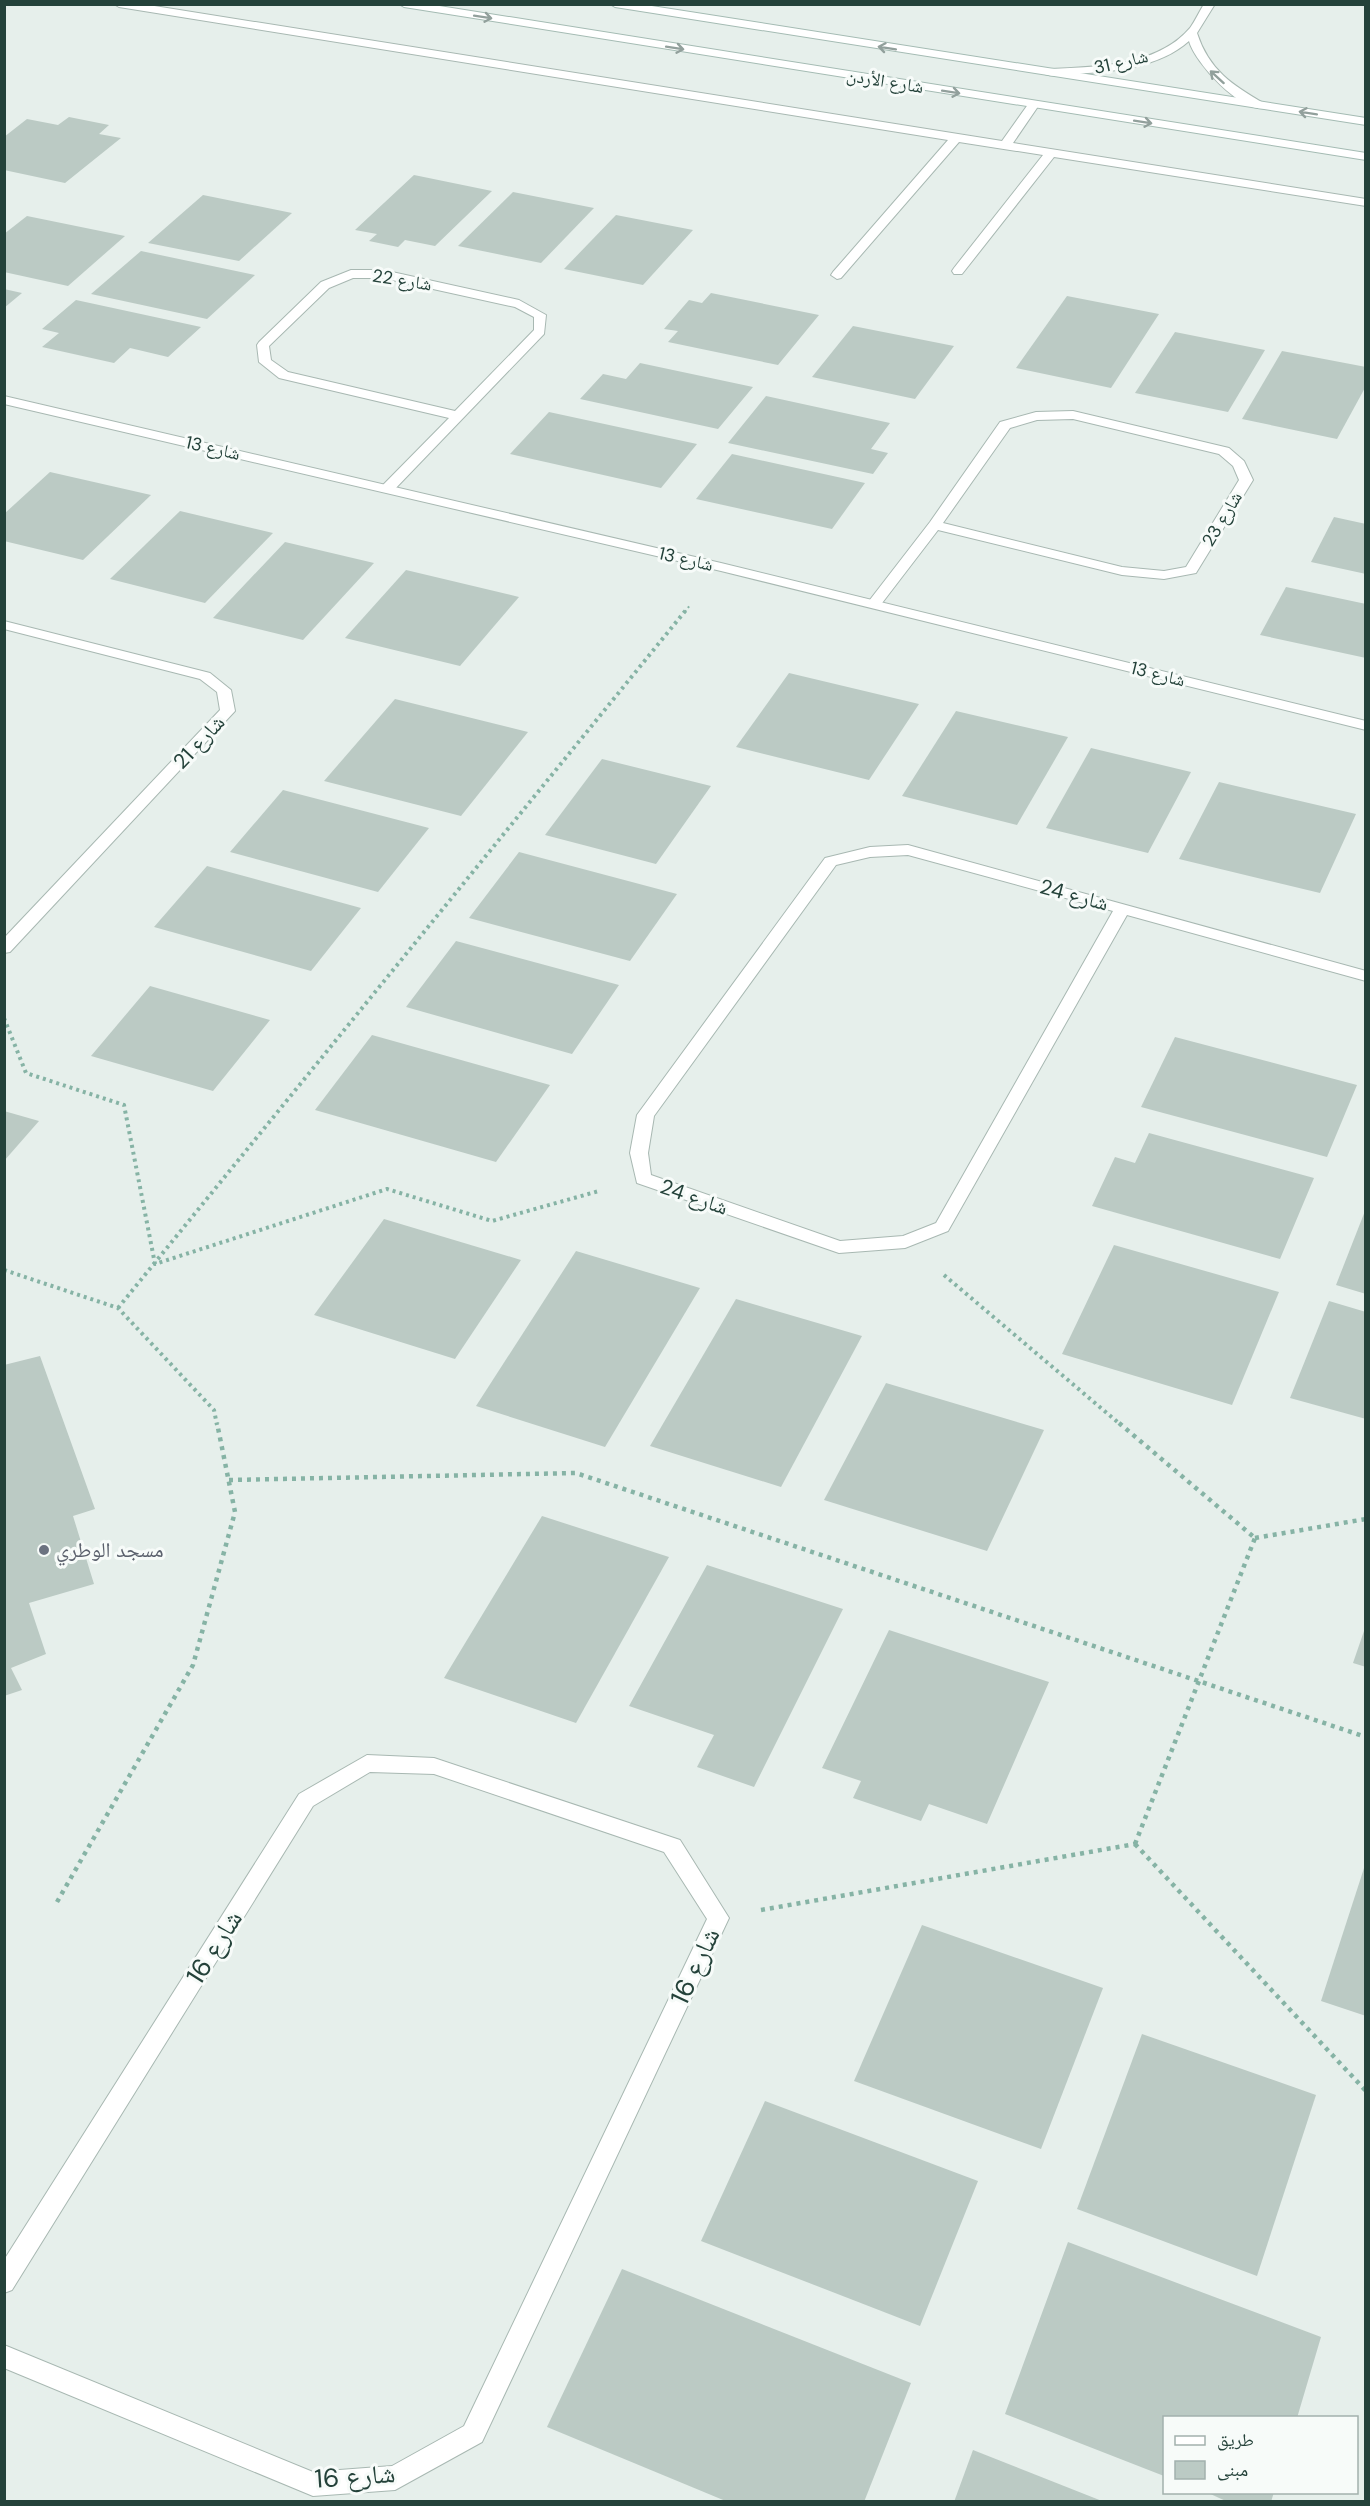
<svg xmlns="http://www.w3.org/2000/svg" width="1370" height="2506" viewBox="0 0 1370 2506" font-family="'DM Sans','Noto Naskh Arabic',sans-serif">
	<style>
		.building { fill: #bbcac4 }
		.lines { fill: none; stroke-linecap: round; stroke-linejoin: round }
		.service-casing { stroke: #a8b8b2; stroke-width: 2 }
		.minor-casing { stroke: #a8b8b2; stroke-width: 2 }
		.tertiary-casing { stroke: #a8b8b2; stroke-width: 2 }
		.secondary-casing { stroke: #a4bbb3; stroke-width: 2 }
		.path-far2 { stroke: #86b3a5; stroke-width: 2; stroke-dasharray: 2 3; stroke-linecap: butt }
		.path-far1 { stroke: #86b3a5; stroke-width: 4; stroke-dasharray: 3 4; stroke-linecap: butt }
		.path { stroke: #86b3a5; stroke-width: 4.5; stroke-dasharray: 4 5; stroke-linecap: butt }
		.service { fill: #fff; fill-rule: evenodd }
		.minor { fill: #fff; fill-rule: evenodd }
		.tertiary { fill: #fff; fill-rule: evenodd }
		.secondary { fill: #fff; fill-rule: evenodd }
		.oneway { stroke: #92a09c }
		.worship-dot { fill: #6b7280; stroke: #f7fbf9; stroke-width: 2 }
		.labels { text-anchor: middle; stroke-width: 6; stroke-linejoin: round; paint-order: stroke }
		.far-street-label { font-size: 18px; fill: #24423a; stroke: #f7fbf9 }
		.street-label { font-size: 21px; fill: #24423a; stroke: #f7fbf9 }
		.worship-label { font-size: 21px; fill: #5b616d; stroke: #f7fbf9; text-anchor: start }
		.near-street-label { font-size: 26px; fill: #24423a; stroke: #f7fbf9 }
	</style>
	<rect width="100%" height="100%" fill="#e6efeb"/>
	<g class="building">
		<polygon points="69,117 109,125 99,134 121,138 65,183 4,170 4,137 27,119 58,125"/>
		<polygon points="414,175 492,191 435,246 405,240 398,247 369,241 377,234 355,230"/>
		<polygon points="513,192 594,208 541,263 458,246"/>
		<polygon points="203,195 292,213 239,261 148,243"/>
		<polygon points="616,215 693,230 643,285 564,269"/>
		<polygon points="27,216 125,236 68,286 4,272 4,234"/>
		<polygon points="141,251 255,275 207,319 91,294"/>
		<polygon points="4,289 22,293 4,308"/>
		<polygon points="711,293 819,315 778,365 668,342 678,331 664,329 689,300 702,303"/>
		<polygon points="1067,296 1159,314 1111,388 1016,368"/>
		<polygon points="76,300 201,327 168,357 130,348 114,363 42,347 59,333 42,329"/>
		<polygon points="853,326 954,346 915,399 812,377"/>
		<polygon points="1175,332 1265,350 1228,412 1135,393"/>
		<polygon points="1282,351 1366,367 1366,386 1337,439 1242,419"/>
		<polygon points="640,363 753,387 718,429 580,399 603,374 626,379"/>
		<polygon points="766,396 890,423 871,449 888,453 873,474 728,443"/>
		<polygon points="549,412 697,444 661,488 510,454"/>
		<polygon points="732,454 865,483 832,529 696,499"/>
		<polygon points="50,472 151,495 83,560 4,541 4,514"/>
		<polygon points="180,511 273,533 205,603 110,579"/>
		<polygon points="1334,517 1366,524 1366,574 1311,562"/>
		<polygon points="285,542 374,563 303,640 213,618"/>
		<polygon points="406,570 519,597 460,666 345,638"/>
		<polygon points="1286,587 1366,604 1366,658 1260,635"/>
		<polygon points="789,673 919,704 869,780 736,747"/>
		<polygon points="395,699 528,732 461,816 324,781"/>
		<polygon points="956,711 1068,737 1017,825 902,796"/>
		<polygon points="1091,748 1191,772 1148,853 1046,828"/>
		<polygon points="602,759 711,786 656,864 545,835"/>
		<polygon points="1219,782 1356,814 1320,893 1179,859"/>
		<polygon points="283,790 429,828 378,892 230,852"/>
		<polygon points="519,852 677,894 630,961 469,918"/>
		<polygon points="207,866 361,908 311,971 154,927"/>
		<polygon points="456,941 619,985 572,1054 406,1007"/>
		<polygon points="150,986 270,1020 213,1091 91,1056"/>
		<polygon points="372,1035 550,1085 496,1162 315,1110"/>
		<polygon points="1175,1037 1357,1085 1327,1157 1141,1107"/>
		<polygon points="4,1111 39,1121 4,1161"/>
		<polygon points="1149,1133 1314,1178 1280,1259 1092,1206 1115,1157 1135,1163"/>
		<polygon points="1365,1211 1366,1211 1366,1294 1336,1285"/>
		<polygon points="384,1219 521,1260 455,1359 314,1315"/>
		<polygon points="1114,1245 1279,1292 1232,1405 1062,1354"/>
		<polygon points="576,1251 700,1288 605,1447 476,1406"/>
		<polygon points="736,1299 862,1336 781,1487 650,1446"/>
		<polygon points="1329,1301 1366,1312 1366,1419 1290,1398"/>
		<polygon points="40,1356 95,1509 73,1516 94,1584 29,1603 46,1654 11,1668 22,1690 4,1696 4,1365"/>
		<polygon points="886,1383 1044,1430 987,1551 824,1500"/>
		<polygon points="542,1516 669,1557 576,1723 444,1678"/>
		<polygon points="707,1565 843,1609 754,1787 697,1767 714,1735 629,1706"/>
		<polygon points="1365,1628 1366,1628 1366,1667 1353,1663"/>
		<polygon points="889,1630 1049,1682 987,1824 929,1804 921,1821 853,1798 861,1781 822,1768"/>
		<polygon points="1365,1865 1366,1865 1366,2016 1321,2001"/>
		<polygon points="922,1925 1103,1988 1041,2149 854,2081"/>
		<polygon points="1142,2034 1316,2095 1257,2276 1077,2209"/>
		<polygon points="765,2101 978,2181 920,2326 701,2241"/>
		<polygon points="1068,2242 1321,2337 1297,2418 1164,2418 1164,2476 1005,2414"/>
		<polygon points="622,2269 911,2383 864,2502 728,2502 547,2427"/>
		<polygon points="973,2450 1102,2501 1102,2502 954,2502"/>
		<polygon points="1206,2492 1274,2492 1271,2502 1228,2502"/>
	</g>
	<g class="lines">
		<g class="service-casing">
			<polygon id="service" points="114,4 142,4 1002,141 1029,103 1033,102 1039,105 1013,143 1366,199 1366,206 1054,157 962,274 954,274 952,271 954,268 1043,155 959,142 841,278 837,279 831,275 833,272 948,140 119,7"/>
		</g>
		<g class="minor-casing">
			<g id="minor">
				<path d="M1204,4H1215L1197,33C1209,70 1232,85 1265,104V108C1241,113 1195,63 1189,41C1159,68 1111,72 1073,74C1063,75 1049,78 1041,72L1047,69C1094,67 1157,67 1190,28C1195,21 1199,12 1204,4Z"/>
				<path d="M351,270H383L519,300L546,315L544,334L392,492H382L380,489L382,486L449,418L279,378L259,362L257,345L259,342L321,282ZM353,278H383L515,307L534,317V330L455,411L288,372L271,360L269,346L329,288Z"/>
				<path d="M1073,411L1229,448L1244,461L1253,480L1196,573L1164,579L1122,575L938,530L879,607H869L867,604L869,601L930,522L1000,422L1036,412ZM1073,419L1219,454L1233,466L1239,480L1186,567L1164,571L1122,567L943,523L1010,428L1037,420Z"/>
				<polygon points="4,621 210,673 231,690 235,711 10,952 4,953 4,938 220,710 217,692 200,679 4,629"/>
				<path d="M908,845L1366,971V981L1127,915L948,1231L905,1248L839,1253L637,1183L630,1153L637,1115L825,858L870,847ZM908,855L1113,911L936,1223L903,1236L840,1241L651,1175L648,1153L654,1116L836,865L870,857Z"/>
				<polygon points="367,1755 434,1758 680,1840 729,1918 482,2442 395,2490 313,2496 4,2368 4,2345 313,2472 392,2466 464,2426 707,1919 664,1852 434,1774 370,1772 313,1806 12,2290 4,2293 4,2260 299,1794"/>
			</g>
		</g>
		<g class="tertiary-casing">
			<polygon id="tertiary" points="4,396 721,563 1366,721 1366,730 721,571 4,404"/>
		</g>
		<g class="secondary-casing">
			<g id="secondary">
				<polygon points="399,4 427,4 1366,153 1366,160 404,7"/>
				<polygon points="610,4 639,4 1366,118 1366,125 615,7"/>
			</g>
		</g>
		<polyline class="path-far2" points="685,612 690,605"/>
		<g class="path-far1">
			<polyline points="4,1018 26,1073 124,1105 155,1264 387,1189 492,1221 599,1191"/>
			<polyline points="4,1270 118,1308 214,1410 217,1425"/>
			<polyline points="944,1275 1121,1425"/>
			<polyline points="118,1308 686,610"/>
		</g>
		<g class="path">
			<polyline points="1119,1423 1255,1538"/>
			<polyline points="229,1480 576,1473 1366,1737"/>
			<polyline points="1255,1538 1366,1519"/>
			<polyline points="1135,1844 1366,2091"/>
			<polyline points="1135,1844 1255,1538"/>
			<polyline points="57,1902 193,1665 235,1512 217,1423"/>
			<polyline points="761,1910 1135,1844"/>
		</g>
		<use href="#service" class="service"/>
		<use href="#minor" class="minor"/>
		<use href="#tertiary" class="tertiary"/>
		<use href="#secondary" class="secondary"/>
	</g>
	<defs><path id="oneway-shaft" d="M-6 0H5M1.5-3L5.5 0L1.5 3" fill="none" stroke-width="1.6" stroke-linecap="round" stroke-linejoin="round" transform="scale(1.5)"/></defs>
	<g class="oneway">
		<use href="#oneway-shaft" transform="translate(483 17) rotate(9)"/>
		<use href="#oneway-shaft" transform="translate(675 48) rotate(9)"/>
		<use href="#oneway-shaft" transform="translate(887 48) rotate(-171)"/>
		<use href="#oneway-shaft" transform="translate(1217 77) rotate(-138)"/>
		<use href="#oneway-shaft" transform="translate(951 92) rotate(9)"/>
		<use href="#oneway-shaft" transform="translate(1308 113) rotate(-171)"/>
		<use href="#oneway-shaft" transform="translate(1143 122) rotate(9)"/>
	</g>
	<circle class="worship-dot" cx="44" cy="1550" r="6"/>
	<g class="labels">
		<g class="far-street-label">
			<text transform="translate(1121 62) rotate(-13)" y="6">شارع 31</text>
			<text transform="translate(885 81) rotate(9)" y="6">شارع الأردن</text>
			<text transform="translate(402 280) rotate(9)" y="6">شارع 22</text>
			<text transform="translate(213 448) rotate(13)" y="6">شارع 13</text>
			<text transform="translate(1222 519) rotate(-59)" y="6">23 شارع</text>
			<text transform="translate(686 559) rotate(13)" y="6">شارع 13</text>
			<text transform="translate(1158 674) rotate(14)" y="6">شارع 13</text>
		</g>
		<g class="street-label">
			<text transform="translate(199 742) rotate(-47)" y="7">شارع 21</text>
			<text transform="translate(1074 895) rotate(15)" y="7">شارع 24</text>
			<text transform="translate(694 1197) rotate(19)" y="7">شارع 24</text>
		</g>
		<g class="worship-label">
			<text x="56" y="1557">مسجد الوطري</text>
		</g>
		<g class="near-street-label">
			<text transform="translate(214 1947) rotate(-58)" y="9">شارع 16</text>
			<text transform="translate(695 1966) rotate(-65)" y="9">شارع 16</text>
			<text transform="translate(355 2476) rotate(-4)" y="9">شارع 16</text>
		</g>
	</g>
	<rect width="1370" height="2506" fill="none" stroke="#24423a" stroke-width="12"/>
	<rect x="1163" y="2416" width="195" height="78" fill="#f7fbf9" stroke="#a3b1ad" stroke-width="1.5"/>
	<rect x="1175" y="2436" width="30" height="9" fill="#ffffff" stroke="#a3b1ad" stroke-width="1.5"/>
	<text x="1217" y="2446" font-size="18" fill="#24423a">طريق</text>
	<rect x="1175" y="2461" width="30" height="18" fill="#bbcac4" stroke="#a3b1ad" stroke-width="1.5"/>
	<text x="1217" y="2476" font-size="18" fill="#24423a">مبنى</text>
</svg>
